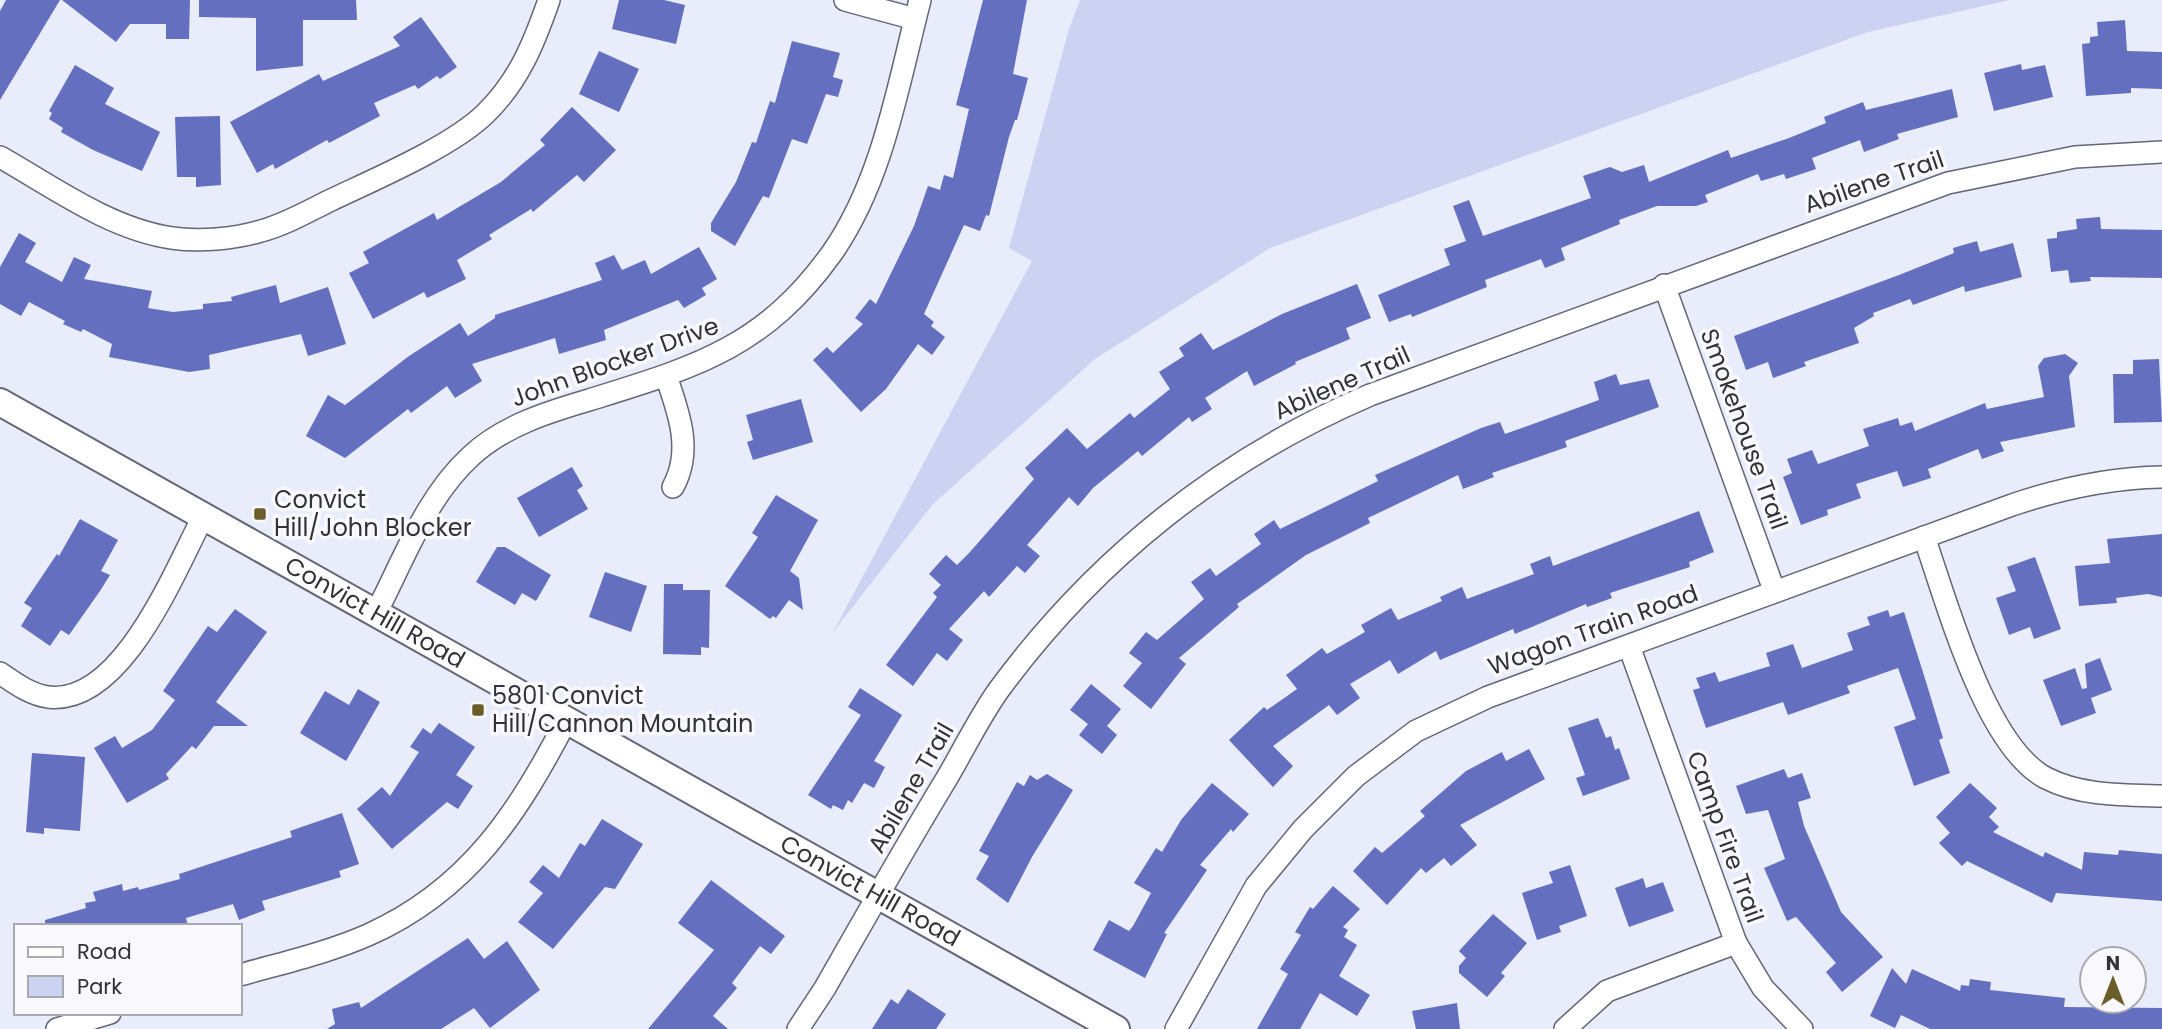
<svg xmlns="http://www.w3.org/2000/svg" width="2162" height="1029" viewBox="0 0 2162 1029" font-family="Poppins,sans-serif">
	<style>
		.green { fill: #ccd3f2 }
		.building { fill: #646fbf }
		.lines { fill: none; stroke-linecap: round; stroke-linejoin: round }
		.minor-casing { stroke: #646775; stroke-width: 24 }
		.tertiary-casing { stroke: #646775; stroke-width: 30 }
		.minor { stroke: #fff; stroke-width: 21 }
		.tertiary { stroke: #fff; stroke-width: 26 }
		.poi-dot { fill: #6b5e2b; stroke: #f9f9fd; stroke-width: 2.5 }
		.labels { text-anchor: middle; stroke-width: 7; stroke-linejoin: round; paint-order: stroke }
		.street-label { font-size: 24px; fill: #323339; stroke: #f9f9fd }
		.poi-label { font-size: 24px; fill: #323339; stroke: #f9f9fd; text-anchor: start }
	</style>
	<rect width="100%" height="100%" fill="#e8ecfb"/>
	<polygon class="green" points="1080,0 2010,0 1868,32 1270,248 1095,359 932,505 833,632 1032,261 1009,248 1069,29"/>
	<g class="building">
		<polygon points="6,0 60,0 0,100 0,11"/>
		<polygon points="62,0 190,0 189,39 166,39 166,24 130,24 116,42"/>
		<polygon points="199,0 356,0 357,20 303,20 303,66 256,71 256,18 199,17"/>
		<polygon points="619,0 664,0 685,5 676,44 612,29"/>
		<polygon points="983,0 1027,0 1013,74 1028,78 1017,120 1015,120 1009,137 989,216 986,215 980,231 964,225 924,314 934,322 931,326 945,337 932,355 918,344 886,389 861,412 813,360 827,347 833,353 863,324 855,318 870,299 876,304 914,226 928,186 940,190 944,175 953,178 969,109 956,105"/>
		<polygon points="421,17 457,67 440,79 437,76 418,89 415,85 374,103 380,116 329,143 327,140 275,169 273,164 257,173 230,122 319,74 323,81 400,46 393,37"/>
		<polygon points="2125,20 2127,51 2162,52 2162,89 2131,88 2131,93 2086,96 2082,44 2090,43 2090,37 2098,36 2097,22"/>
		<polygon points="792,41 840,53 833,77 843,80 838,97 826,94 807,144 792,139 769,198 763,196 735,246 711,231 711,223 736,182 752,142 756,143 770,101 775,103"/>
		<polygon points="599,51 639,69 619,112 579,94"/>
		<polygon points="2021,64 2022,70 2045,65 2053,97 1994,111 1984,73"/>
		<polygon points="75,65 114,88 105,104 160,132 142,171 93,150 61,132 63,128 49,119 52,113 49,111"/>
		<polygon points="1952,89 1958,117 1897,134 1899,139 1864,152 1860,140 1812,158 1816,169 1786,179 1784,174 1761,181 1758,174 1705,195 1708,202 1696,206 1657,206 1619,220 1620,224 1561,248 1565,260 1545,268 1541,259 1485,280 1487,287 1412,317 1411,314 1389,322 1378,295 1450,265 1444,249 1466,241 1453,206 1469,200 1483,236 1591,198 1583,176 1610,167 1622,172 1644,165 1649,182 1728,150 1731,158 1789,138 1826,123 1824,117 1863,102 1866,110"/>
		<polygon points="572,107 616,150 584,182 577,175 533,212 531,209 489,235 492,239 457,260 466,279 427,298 424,292 373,319 349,273 369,263 363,252 434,213 437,220 501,182 545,145 540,140"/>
		<polygon points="220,116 221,185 196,187 196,177 177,177 175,117"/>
		<polygon points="2100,217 2101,229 2162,230 2162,278 2090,277 2091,281 2070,283 2068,270 2051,272 2047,239 2057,238 2057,232 2077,229 2076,219"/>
		<polygon points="19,233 36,243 25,262 62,282 74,257 91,265 84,279 152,291 148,308 173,312 203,309 203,304 232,301 231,297 276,285 280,303 328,287 346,344 308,356 301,334 209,355 210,369 189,372 109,357 112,344 83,329 81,332 63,324 65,321 29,302 21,316 0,304 0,267"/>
		<polygon points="1977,241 1980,252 2013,243 2022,277 1965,292 1964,286 1913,305 1910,299 1873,313 1874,316 1854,328 1859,343 1804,362 1806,366 1773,378 1768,362 1746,370 1734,336 1899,275 1954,253 1953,248"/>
		<polygon points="699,247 717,279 702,288 706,295 684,308 678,300 604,330 606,340 559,354 555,338 472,364 482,381 455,398 447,386 411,413 408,409 345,458 306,436 328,395 345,405 409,356 460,323 468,336 495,318 495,315 602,280 595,263 614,255 622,270 645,260 651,274"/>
		<polygon points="1357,284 1371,318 1346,328 1350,339 1295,362 1296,364 1254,386 1247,371 1205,398 1212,409 1192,422 1189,417 1142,456 1138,451 1093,488 1078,506 1069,497 1027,545 1040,556 1025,573 1017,566 989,597 984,591 949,629 963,640 947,661 937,653 913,686 886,665 937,597 933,593 941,585 929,574 946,555 957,565 970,552 1034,479 1025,468 1067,428 1087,449 1130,413 1134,418 1170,389 1159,372 1184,356 1179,348 1201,333 1213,350 1282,314"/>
		<polygon points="2065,354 2078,363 2069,376 2075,427 2000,442 2004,451 1982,459 1978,449 1928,469 1931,478 1903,487 1897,471 1856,484 1861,498 1827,510 1828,515 1801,525 1783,477 1792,473 1787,459 1812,450 1818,464 1869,446 1863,429 1898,418 1900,426 1912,422 1915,431 1985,403 1987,409 2044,397 2038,366 2044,358"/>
		<polygon points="2159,359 2162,422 2114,423 2113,374 2133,374 2133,360"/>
		<polygon points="1616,374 1620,385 1649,379 1659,407 1565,441 1567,447 1492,473 1494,477 1463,489 1458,475 1368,518 1370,523 1306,555 1237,604 1239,607 1179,658 1186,664 1151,709 1123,686 1142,663 1129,653 1146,632 1157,640 1204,599 1191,582 1210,568 1216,576 1261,544 1254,534 1274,520 1280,529 1378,481 1375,475 1481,428 1500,422 1505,434 1599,400 1594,382"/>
		<polygon points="801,399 813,442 753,460 747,442 753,440 746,415"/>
		<polygon points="572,467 583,486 577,490 588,509 539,537 517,498"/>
		<polygon points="776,495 818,520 790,571 799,578 803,610 789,600 776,618 773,616 770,619 725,586 758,537 752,533"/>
		<polygon points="1699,511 1714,552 1689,562 1690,567 1610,593 1612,598 1587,607 1586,604 1515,634 1513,629 1440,660 1436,651 1398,674 1390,660 1350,684 1360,698 1337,715 1329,705 1273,746 1293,766 1273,787 1229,740 1264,707 1267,710 1297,689 1286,675 1322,648 1327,654 1365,632 1361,625 1391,608 1398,620 1442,601 1440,597 1462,587 1467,599 1534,574 1530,564 1550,556 1553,566"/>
		<polygon points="80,519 118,540 101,571 110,575 100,591 69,635 61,630 50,646 21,626 32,608 24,603 57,554 59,556"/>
		<polygon points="2162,534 2162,597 2148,594 2116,598 2117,603 2079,606 2075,566 2110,563 2107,539"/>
		<polygon points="497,547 505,547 551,575 536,601 522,593 515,605 476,582"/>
		<polygon points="2035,557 2061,629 2034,639 2030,627 2009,635 1996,598 2016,591 2007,567"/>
		<polygon points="605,572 647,586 631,632 589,617"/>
		<polygon points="664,584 683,584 683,590 710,590 709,648 701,647 701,655 663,654"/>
		<polygon points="235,609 267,632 216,702 248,726 214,726 196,749 192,746 166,774 169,779 127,803 94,748 115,736 122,748 152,730 175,700 163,691 208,626 217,632"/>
		<polygon points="1888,610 1890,617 1904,612 1927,685 1943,738 1939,740 1950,773 1914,786 1894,727 1916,719 1898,668 1847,686 1850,693 1788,715 1783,702 1706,728 1693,690 1700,688 1696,678 1715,672 1719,682 1770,666 1766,653 1793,644 1802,668 1853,650 1847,633 1870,625 1867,617"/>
		<polygon points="2100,658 2112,690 2091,698 2096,713 2061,726 2043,680 2075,668 2082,689 2087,688 2085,664"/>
		<polygon points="1091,684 1121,709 1107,726 1117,735 1102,754 1079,735 1088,724 1070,710"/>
		<polygon points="860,688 902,715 874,761 885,767 874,788 864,783 852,803 848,800 843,810 833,805 831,809 808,795 861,715 848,707"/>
		<polygon points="358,689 380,702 346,761 300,733 325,691 349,705"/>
		<polygon points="1598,718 1606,738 1611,736 1615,750 1619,748 1630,779 1583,796 1576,778 1585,775 1568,728"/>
		<polygon points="439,723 475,747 456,775 473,786 458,809 447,802 392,849 357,809 382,787 390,796 419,752 410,747 423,728 431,734"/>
		<polygon points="1529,749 1545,779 1460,825 1477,845 1451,866 1444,858 1426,873 1421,868 1387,905 1353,871 1375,847 1382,853 1425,816 1420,811 1466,771 1502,752 1506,761"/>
		<polygon points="32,753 85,757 80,831 44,828 44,834 26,832"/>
		<polygon points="1784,769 1788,778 1802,773 1811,798 1798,802 1804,826 1841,912 1883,957 1842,992 1826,972 1836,963 1796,917 1787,921 1764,868 1785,859 1768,810 1746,814 1736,786"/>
		<polygon points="1047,774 1073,790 1032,857 1008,903 976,879 989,856 979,851 1017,782 1024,786 1030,775 1037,780"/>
		<polygon points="1212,783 1249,814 1233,832 1231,829 1200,865 1207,870 1164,933 1167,934 1145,978 1093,950 1109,920 1129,931 1133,926 1151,893 1134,883 1156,848 1162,852 1181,820"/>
		<polygon points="1970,783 1997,808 1989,817 1999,827 1993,832 2043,857 2045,852 2082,870 2084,852 2118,855 2119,850 2162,854 2162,901 2056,893 2052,903 1967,861 1962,866 1939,843 1950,833 1936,817"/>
		<polygon points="342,813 359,864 339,871 341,877 262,901 265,910 239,920 233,904 186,918 188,926 45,926 45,920 86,908 85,903 96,901 93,892 122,884 123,891 138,887 139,890 180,879 179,874 292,837 290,831"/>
		<polygon points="602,819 643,844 615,889 605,887 553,949 518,922 543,893 529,882 543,865 559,878 580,843 585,846"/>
		<polygon points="1570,865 1587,916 1559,926 1561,932 1537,940 1522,893 1553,883 1549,872"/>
		<polygon points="1643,878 1646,888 1663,882 1674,911 1629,927 1615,888"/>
		<polygon points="711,880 785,936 771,954 760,946 732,983 737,988 713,1016 728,1029 648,1029 714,950 678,923"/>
		<polygon points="1333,886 1360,909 1343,927 1348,930 1344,937 1357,945 1339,976 1370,995 1357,1016 1320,993 1300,1029 1257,1029 1288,974 1280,969 1301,935 1295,932 1310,907 1313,909"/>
		<polygon points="1493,914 1527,943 1501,973 1505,976 1487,997 1459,973 1459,966 1466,958 1459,951"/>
		<polygon points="468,938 484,959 507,941 540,990 490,1028 474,1008 441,1029 327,1029 335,1024 332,1009 359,1002 361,1008"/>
		<polygon points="1892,968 1906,984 1912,969 1960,991 1961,985 1969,986 1970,979 1991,982 1990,990 2065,998 2064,1007 2162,1008 2162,1029 1930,1029 1901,1015 1895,1028 1870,1016"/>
		<polygon points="908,989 946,1014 936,1029 872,1029 891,999 898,1004"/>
		<polygon points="1457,1003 1460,1029 1416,1029 1412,1011"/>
	</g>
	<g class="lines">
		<g class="minor-casing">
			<g id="minor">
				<polyline points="845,0 915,19"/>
				<path d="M0,157C53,187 110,229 172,238C199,242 234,239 261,231C284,225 307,212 329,201C373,180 451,147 485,114C519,81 534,43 549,0"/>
				<polyline points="1664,285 1774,590"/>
				<path d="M666,376C679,413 693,451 673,487"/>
				<path d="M1924,537C1947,602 1985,746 2046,778C2081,796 2123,795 2162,796"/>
				<path d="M376,613C404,559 426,497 471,456C503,426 548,412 589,400C695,367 764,348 832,253C883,180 898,85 920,0"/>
				<polyline points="1629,646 1736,943 1763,988 1802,1029"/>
				<path d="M0,673C15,683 29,694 48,697C122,706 175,570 203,517"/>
				<path d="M240,975C282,963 327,953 368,935C469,890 518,813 567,719"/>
				<polyline points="57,1029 110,1013"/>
				<path d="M798,1029L825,988C865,918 905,847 947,778C964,749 979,718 998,691C1094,560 1220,459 1370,395L1948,183L2075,157L2162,152"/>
				<path d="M1176,1029L1256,886L1303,829L1356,776L1416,731L1488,697L2012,505C2062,488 2110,478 2162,477"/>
				<polyline points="1565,1029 1607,991 1736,943"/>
			</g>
		</g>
		<g class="tertiary-casing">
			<g id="tertiary">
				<path id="s1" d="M0,402L1116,1029"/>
			</g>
		</g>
		<use href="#minor" class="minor"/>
		<use href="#tertiary" class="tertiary"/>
	</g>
	<g class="poi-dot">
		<rect x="253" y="507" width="14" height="14" rx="3.5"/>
		<rect x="471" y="703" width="14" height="14" rx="3.5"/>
	</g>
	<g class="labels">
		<g class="street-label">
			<text transform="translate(1874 182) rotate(-19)" y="8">Abilene Trail</text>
			<text transform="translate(615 362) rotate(-20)" y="8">John Blocker Drive</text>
			<text transform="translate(1342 383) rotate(-24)" y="8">Abilene Trail</text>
			<text transform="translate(1744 429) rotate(70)" y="8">Smokehouse Trail</text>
			<text dy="8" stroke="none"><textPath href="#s1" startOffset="430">Convict Hill Road</textPath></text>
			<text transform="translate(1593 630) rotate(-20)" y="8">Wagon Train Road</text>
			<text transform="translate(911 788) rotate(-60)" y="8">Abilene Trail</text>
			<text transform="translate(1725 837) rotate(70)" y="8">Camp Fire Trail</text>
			<text dy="8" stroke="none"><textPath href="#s1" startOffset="998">Convict Hill Road</textPath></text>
		</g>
		<g class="poi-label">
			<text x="274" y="508">Convict<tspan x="274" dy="28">Hill/John Blocker</tspan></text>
			<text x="492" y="704">5801 Convict<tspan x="492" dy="28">Hill/Cannon Mountain</tspan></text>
		</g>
	</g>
	<rect x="14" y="924" width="228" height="91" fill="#f9f9fd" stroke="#a9aaaf" stroke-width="2"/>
	<rect x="28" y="947" width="35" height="10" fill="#ffffff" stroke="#a9aaaf" stroke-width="2"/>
	<text x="77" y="959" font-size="21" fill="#323339">Road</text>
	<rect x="28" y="976" width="35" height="21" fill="#ccd3f2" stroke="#a9aaaf" stroke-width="2"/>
	<text x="77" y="994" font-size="21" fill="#323339">Park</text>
	<g transform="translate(2113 980)"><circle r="33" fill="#f9f9fd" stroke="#a9aaaf" stroke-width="2"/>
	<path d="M0-5L12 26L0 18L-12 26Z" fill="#6b5e2b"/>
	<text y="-10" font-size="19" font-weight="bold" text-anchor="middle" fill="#323339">N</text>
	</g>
</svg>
